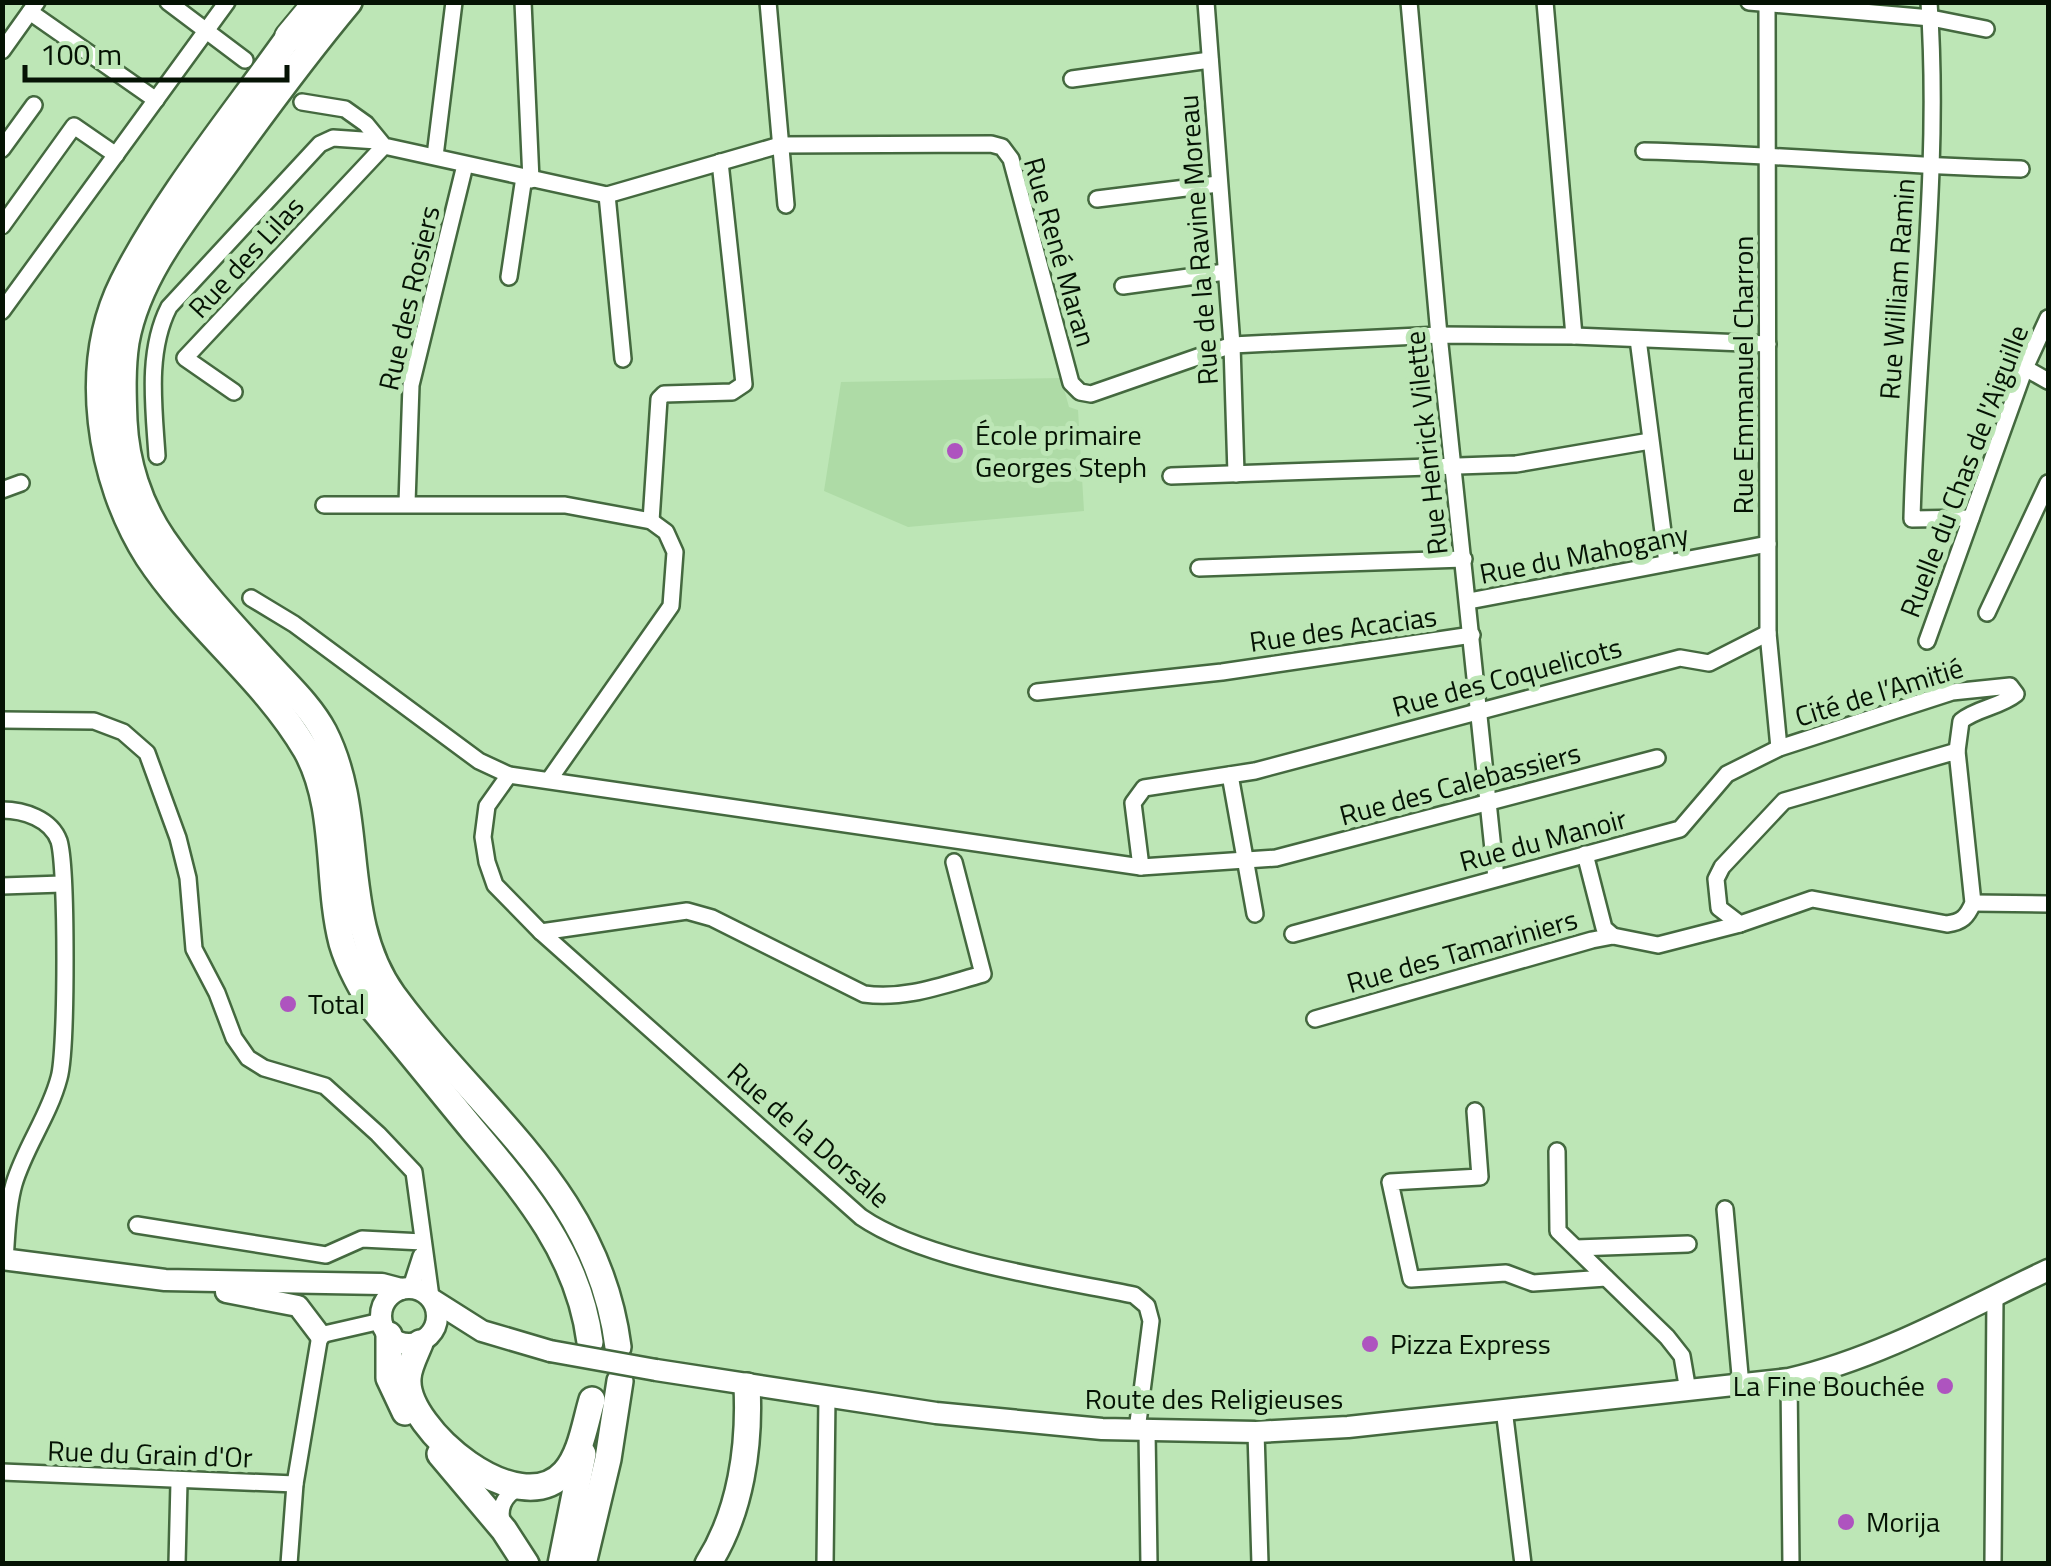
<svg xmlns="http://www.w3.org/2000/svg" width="2051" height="1566" viewBox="0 0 2051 1566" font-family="'Titillium Web',sans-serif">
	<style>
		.built { fill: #aedba6 }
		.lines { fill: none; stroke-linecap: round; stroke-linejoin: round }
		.minor-casing { stroke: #44693f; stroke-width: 20 }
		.secondary-casing { stroke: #44693f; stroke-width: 25 }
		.trunk-casing { stroke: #44693f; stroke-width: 30 }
		.motorway-casing { stroke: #44693f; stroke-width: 32 }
		.minor { stroke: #fff; stroke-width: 15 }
		.secondary { stroke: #fff; stroke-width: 20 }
		.trunk { stroke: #fff; stroke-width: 25 }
		.motorway { stroke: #fff; stroke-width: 28 }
		.secondary-bridge-casing { stroke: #44693f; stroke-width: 25; stroke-linecap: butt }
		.secondary-bridge { stroke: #fff; stroke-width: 20 }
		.poi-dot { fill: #ae54bf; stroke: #bde6b6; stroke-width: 4 }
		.labels { text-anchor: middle; stroke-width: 10; stroke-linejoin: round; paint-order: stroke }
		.street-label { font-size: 28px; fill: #051304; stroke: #bde6b6 }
		.poi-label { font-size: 28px; fill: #051304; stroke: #bde6b6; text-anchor: start }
	</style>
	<rect width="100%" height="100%" fill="#bde6b6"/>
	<polygon class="built" points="1061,378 1069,407 1078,410 1084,511 908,527 824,491 841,382"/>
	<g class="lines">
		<g class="minor-casing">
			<g id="minor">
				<polyline points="168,2 245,60"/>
				<polyline points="523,2 531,180"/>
				<polyline points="768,2 786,205"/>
				<polyline points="1206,2 1232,345 1236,474"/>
				<polyline points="1409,2 1439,335 1496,878"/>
				<polyline points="1545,2 1574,336"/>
				<polyline points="1749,2 1931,18 1986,29"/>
				<polyline points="1767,2 1768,633 1779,748"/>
				<path d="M1929,2C1941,174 1916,348 1912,519L1971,518"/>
				<polyline points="30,12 156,100"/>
				<polyline points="2,51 37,2"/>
				<polyline points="1072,79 1210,60"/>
				<polyline points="302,102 345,109 366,124 384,146 607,195 780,145 991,144 1002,147 1011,159 1071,383 1080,392 1091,394 1232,345 1439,335 1574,336 1768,344"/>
				<polyline points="2,149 34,105"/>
				<path d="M1644,151C1770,154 1896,166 2021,169"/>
				<polyline points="435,156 454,2"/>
				<polyline points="607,195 623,359"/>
				<polyline points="1097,199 1218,184"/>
				<polyline points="2,226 74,126 116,155"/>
				<polyline points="509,277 524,177"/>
				<polyline points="1123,286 1225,272"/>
				<polyline points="2,311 227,2"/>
				<polyline points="1638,339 1667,563"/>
				<polyline points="2025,368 2048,381"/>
				<polyline points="234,392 185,358 384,146"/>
				<path d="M157,456C154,408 146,352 169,307L320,144L333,138L377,141"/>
				<polyline points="1171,476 1516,464 1650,441"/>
				<polyline points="2,490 21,483"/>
				<polyline points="407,503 411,385 465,165"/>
				<polyline points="324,505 565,505 651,521 666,532 675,552 671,606 549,780"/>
				<polyline points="651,521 659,399 664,394 732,392 744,384 720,162"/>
				<polyline points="1199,568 1464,559"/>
				<polyline points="251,598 294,624 479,761 509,775 1141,867 1276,858 1657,758"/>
				<polyline points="1469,601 1768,544"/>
				<polyline points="1987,613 2048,483"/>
				<polyline points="1927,641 2025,368 2048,318"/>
				<polyline points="1037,692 1222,672 1472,635"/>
				<polyline points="2,720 94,721 123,732 147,753 178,838 188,878 194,949 217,993 234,1038 248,1058 264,1068 325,1086 378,1134 414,1172 431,1297"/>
				<path d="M1957,751L1973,903C1967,917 1962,922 1947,924L1812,899L1740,924L1719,908L1716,879L1722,867L1784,801Z"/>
				<path d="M509,775L487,806L483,837L487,862L495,885L541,932L861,1217C925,1261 1055,1279 1134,1295L1147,1306L1151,1321L1137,1430"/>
				<polyline points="1230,775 1255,914"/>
				<path d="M2,810C24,810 51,819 59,841C67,867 67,1051 59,1078C49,1116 25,1147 14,1184C7,1208 7,1235 5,1260"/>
				<polyline points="1585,854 1604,928 1613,936"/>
				<polyline points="1141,867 1133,803 1144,788 1255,771 1680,658 1709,663 1768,633"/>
				<polyline points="2,886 62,884"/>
				<polyline points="1973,903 2048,904"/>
				<path d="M541,932L687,911L712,918L864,994C905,1000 943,985 983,974L954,862"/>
				<path d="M1293,934L1680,829L1727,774L1779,748L1952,692L2010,686L2016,694C2000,707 1977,708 1961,721L1957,751"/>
				<polyline points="1315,1019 1592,940 1613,936 1658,945 1740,924"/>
				<polyline points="1475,1111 1480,1177 1390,1182 1411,1279 1506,1273 1533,1283 1606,1278"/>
				<polyline points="1557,1151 1558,1231 1667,1337 1682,1356 1688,1391"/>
				<polyline points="1725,1209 1741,1386"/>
				<polyline points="137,1225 326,1255 362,1239 423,1242"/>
				<polyline points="1576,1248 1688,1244"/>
				<polyline points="411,1287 421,1256"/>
				<polyline points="1789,1379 1791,1564"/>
				<polyline points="1504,1409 1523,1564"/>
				<polyline points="1147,1431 1149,1564"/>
				<polyline points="1256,1432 1260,1564"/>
				<polyline points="2,1472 295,1484"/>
				<path d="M503,1525C498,1509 503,1497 518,1488"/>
				<polyline points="177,1564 179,1482"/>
				<polyline points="289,1564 295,1484 320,1335 381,1321"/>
				<polyline points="825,1564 827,1396"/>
				<polyline points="1993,1564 1995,1295"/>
			</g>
		</g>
		<g class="secondary-casing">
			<g id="secondary">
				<polyline points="2,1259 165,1280 382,1284 401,1289"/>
				<circle cx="409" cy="1316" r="28"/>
				<polyline points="226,1292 298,1306 320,1335"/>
				<polyline points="433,1300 482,1331 550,1351"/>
				<path d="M656,1370L936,1413L1102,1429L1256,1432L1348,1427L1789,1379C1880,1358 1964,1310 2048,1270"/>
			</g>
		</g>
		<g class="trunk-casing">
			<g id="trunk">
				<path d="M349,2C308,51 271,101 234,152C193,210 139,270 126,342C122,368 123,395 124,421C126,462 139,504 163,539C194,584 232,625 269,665C289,687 310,706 324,732C367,816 337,917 393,995C480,1114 598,1190 618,1347"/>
				<path d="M289,37C235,113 164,200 123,282C81,366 99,480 148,557C194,627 264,678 306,750C338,807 326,881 342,943C349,967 362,989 375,1011C408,1050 440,1090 473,1130C527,1194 579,1256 590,1342"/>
				<polyline points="389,1335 389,1378 405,1412"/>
				<path d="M420,1343C416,1353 408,1368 408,1379C405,1429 519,1524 565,1472C581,1454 585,1423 592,1400"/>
				<polyline points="440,1454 504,1530 526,1564"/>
				<polyline points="561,1564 583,1454"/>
				<polyline points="583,1564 608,1459 620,1381"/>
				<path d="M708,1564C741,1512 750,1446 747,1386"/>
			</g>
		</g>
		<g class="motorway-casing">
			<polyline id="motorway" points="289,37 318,2"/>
		</g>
		<use href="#minor" class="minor"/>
		<use href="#secondary" class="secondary"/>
		<use href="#trunk" class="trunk"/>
		<use href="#motorway" class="motorway"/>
		<g class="secondary-bridge-casing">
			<polyline id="secondary-bridge" points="550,1351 656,1370"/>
		</g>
		<use href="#secondary-bridge" class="secondary-bridge"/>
	</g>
	<g class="poi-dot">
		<circle cx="955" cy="451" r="10"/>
		<circle cx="288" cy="1004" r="10"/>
		<circle cx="1370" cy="1344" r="10"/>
		<circle cx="1945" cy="1386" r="10"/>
		<circle cx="1846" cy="1522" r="10"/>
	</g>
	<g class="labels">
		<g class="street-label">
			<text transform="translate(1198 240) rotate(-94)" y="10">Rue de la Ravine Moreau</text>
			<text transform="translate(1060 252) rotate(74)" y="10">Rue René Maran</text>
			<text transform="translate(246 257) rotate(-47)" y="10">Rue des Lilas</text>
			<text transform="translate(1897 289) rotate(-86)" y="10">Rue William Ramin</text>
			<text transform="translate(409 298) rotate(-77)" y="10">Rue des Rosiers</text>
			<text transform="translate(1743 375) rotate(-90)" y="10">Rue Emmanuel Charron</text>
			<text transform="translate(1426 443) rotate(-96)" y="10">Rue Henrick Vilette</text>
			<text transform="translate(1964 471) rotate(-69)" y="10">Ruelle du Chas de l'Aiguille</text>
			<text transform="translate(1584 554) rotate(-11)" y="10">Rue du Mahogany</text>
			<text transform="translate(1343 629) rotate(-8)" y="10">Rue des Acacias</text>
			<text transform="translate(1507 677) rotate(-15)" y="10">Rue des Coquelicots</text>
			<text transform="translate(1879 692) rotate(-17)" y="10">Cité de l’Amitié</text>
			<text transform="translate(1460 784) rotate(-15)" y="10">Rue des Calebassiers</text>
			<text transform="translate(1543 840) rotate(-15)" y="10">Rue du Manoir</text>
			<text transform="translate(1462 951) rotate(-16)" y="10">Rue des Tamariniers</text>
			<text transform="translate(809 1135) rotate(41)" y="10">Rue de la Dorsale</text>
			<text x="1214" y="1409">Route des Religieuses</text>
			<text transform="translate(150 1454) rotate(2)" y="10">Rue du Grain d'Or</text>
		</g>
		<g class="poi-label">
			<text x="975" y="445">École primaire<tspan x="975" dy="32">Georges Steph</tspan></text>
			<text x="308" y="1014">Total</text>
			<text x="1390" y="1354">Pizza Express</text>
			<text x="1925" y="1396" text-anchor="end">La Fine Bouchée</text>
			<text x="1866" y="1532">Morija</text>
		</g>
	</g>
	<rect width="2051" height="1566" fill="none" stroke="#051304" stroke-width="10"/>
	<path d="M25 65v15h262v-15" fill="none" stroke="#051304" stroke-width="5"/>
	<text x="40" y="65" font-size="30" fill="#051304" stroke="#bde6b6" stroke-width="8" paint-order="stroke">100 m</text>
</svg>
